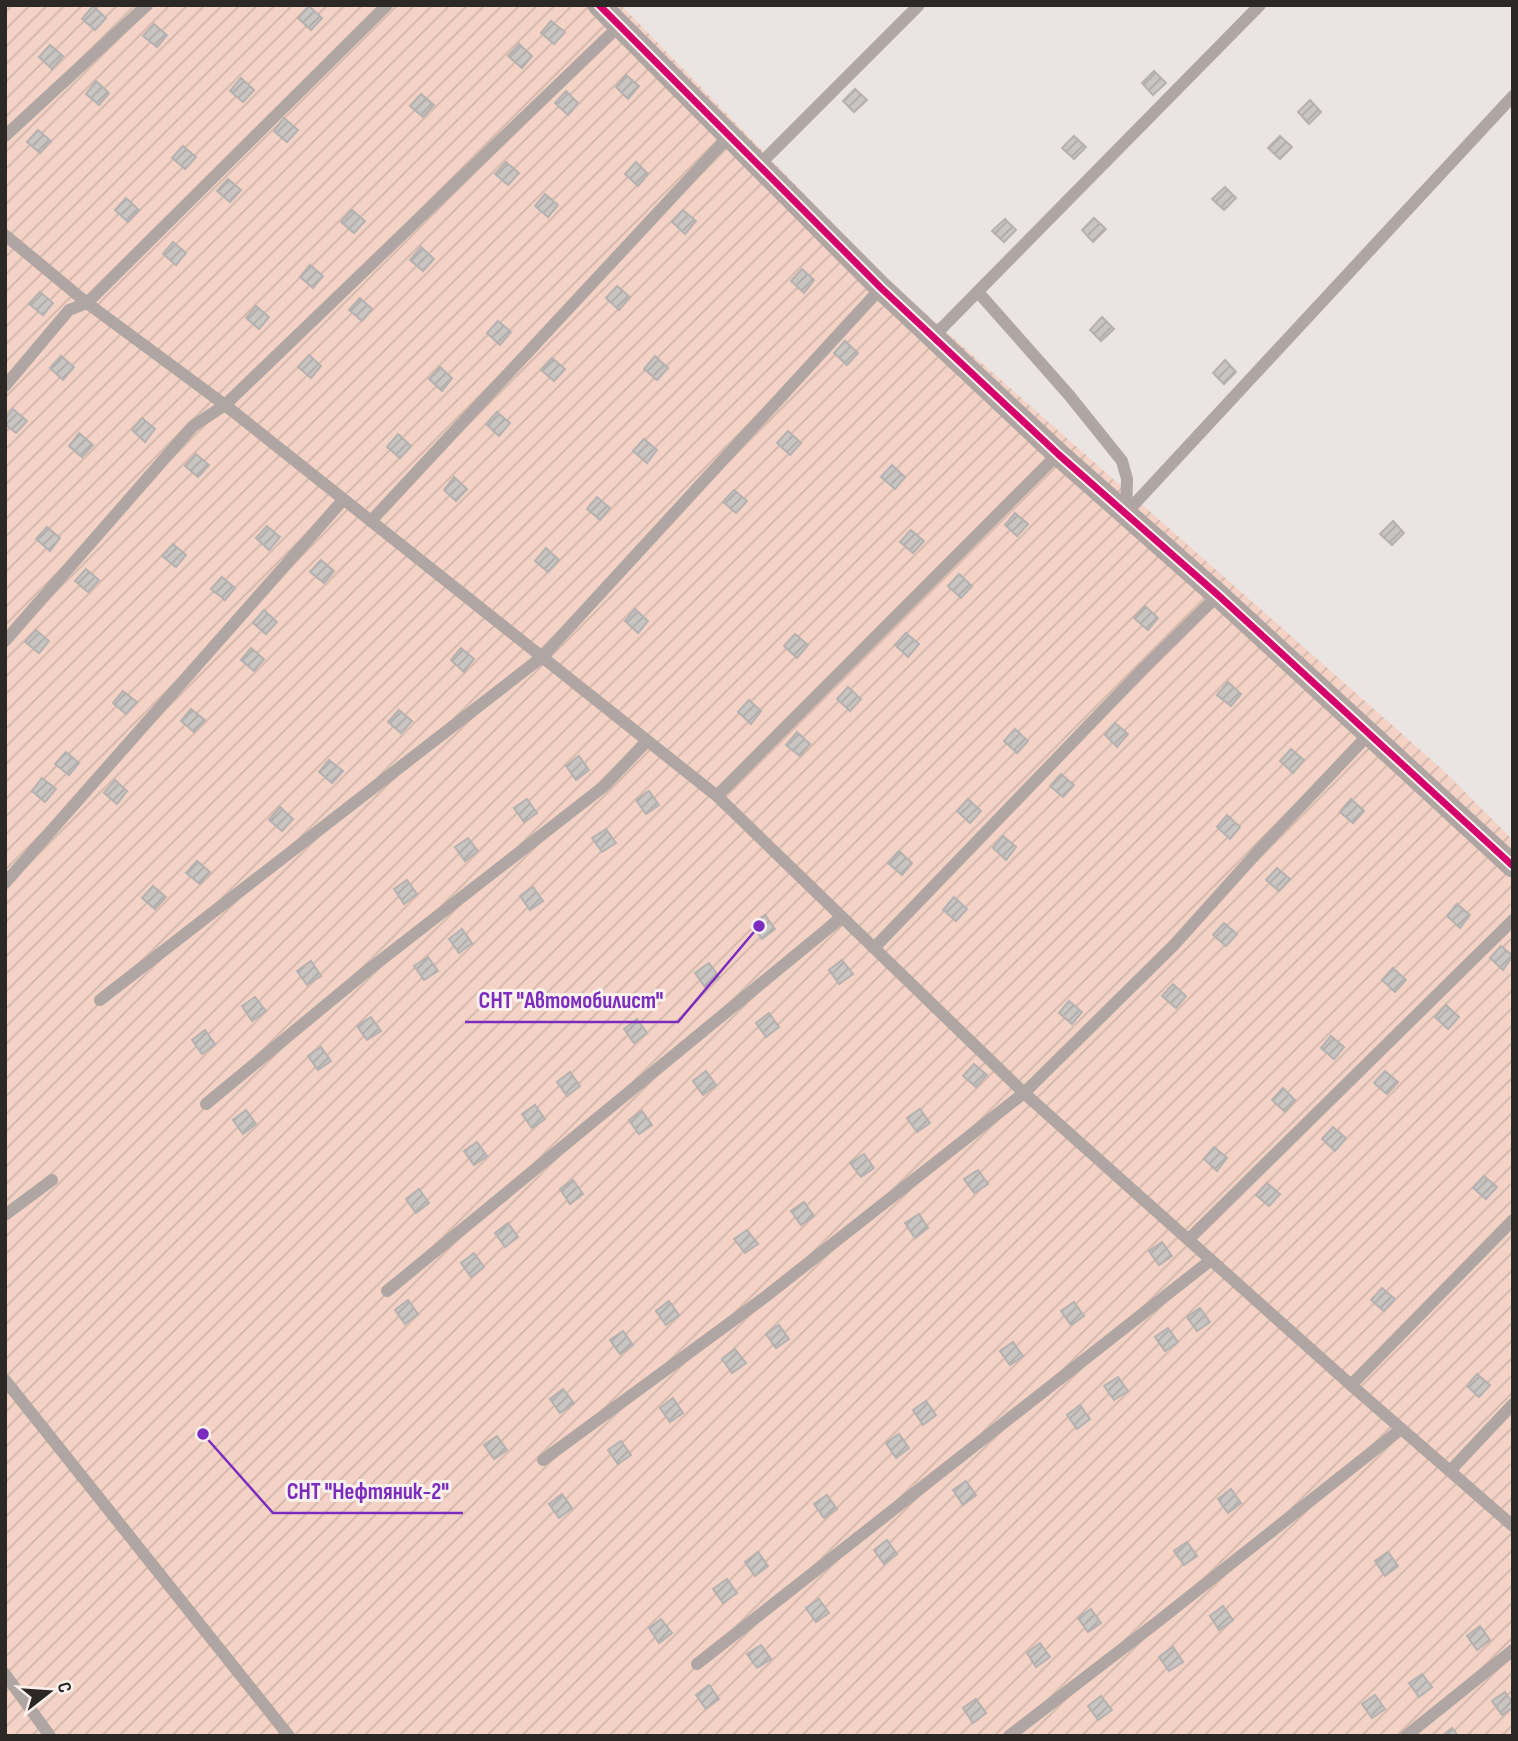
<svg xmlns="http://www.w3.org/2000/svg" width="1518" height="1741" viewBox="0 0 1518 1741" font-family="'Sofia Sans Condensed',sans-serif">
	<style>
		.garden { fill: url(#garden-furrows) }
		.building { fill: url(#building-hatch); stroke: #b5b1b0; stroke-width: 2 }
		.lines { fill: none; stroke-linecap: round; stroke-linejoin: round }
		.service { stroke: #afa5a2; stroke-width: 12 }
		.minor { stroke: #afa5a2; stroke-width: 23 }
		.cycleway-casing { stroke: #fbf1ed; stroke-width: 11 }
		.cycleway { stroke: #d6006c; stroke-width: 7 }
		.leader { fill: none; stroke: #7b2cbf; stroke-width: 2.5 }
		.callout-dot { fill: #7b2cbf; stroke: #fbf1ed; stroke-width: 2.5 }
		.callout-label { font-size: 23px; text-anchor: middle; font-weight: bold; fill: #7b2cbf; stroke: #fbf1ed; stroke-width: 6; stroke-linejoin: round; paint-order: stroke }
	</style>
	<defs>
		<pattern id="garden-furrows" width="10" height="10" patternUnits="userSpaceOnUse" patternTransform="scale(1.75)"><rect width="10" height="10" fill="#f4d3c6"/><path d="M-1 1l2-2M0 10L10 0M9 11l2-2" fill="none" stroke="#d1b5aa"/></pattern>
		<pattern id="building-hatch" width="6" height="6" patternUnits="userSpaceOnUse" patternTransform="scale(1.75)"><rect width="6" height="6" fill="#c9c5c3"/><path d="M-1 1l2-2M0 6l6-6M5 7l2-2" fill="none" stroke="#ada9a7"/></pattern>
	</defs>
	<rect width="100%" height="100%" fill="#eae5e3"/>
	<polygon class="garden" points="5,5 621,5 891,283 1443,770 1513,840 1513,1736 5,1736"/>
	<g class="building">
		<polygon points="93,6 106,18 95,30 82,19"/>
		<polygon points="309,6 322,18 311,30 298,18"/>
		<polygon points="551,21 565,32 554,44 541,33"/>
		<polygon points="154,24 167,35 157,47 143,36"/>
		<polygon points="519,44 532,56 522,68 508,56"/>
		<polygon points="50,45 63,56 52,69 39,57"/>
		<polygon points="1154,71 1166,83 1153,95 1142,83"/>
		<polygon points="626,75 639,86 628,99 616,87"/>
		<polygon points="241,78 254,90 243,102 230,91"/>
		<polygon points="96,81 109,93 99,105 86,94"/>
		<polygon points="855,89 867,100 854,112 843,101"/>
		<polygon points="566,91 578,103 568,115 555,103"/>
		<polygon points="421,94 434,105 423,117 410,106"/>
		<polygon points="1310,100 1321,112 1309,124 1298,112"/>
		<polygon points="284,118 298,130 287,142 274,131"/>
		<polygon points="38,130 51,141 40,153 27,142"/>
		<polygon points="1074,136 1086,147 1074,159 1062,148"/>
		<polygon points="1280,136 1292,147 1280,159 1268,148"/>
		<polygon points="183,146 196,157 185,169 172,158"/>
		<polygon points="506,162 519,173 508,185 495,174"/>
		<polygon points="636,162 648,174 638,186 625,174"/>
		<polygon points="228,179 241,190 230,202 217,191"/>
		<polygon points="1225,187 1236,198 1224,210 1212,199"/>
		<polygon points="545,194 558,205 548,217 535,206"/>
		<polygon points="126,198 139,210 128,222 115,210"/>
		<polygon points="352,210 365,221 354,233 341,222"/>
		<polygon points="683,210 696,221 685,234 672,222"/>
		<polygon points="1094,218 1106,229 1093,242 1082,230"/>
		<polygon points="1005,219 1016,230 1004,242 992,231"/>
		<polygon points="173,242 186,253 176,265 163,254"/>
		<polygon points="421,247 434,259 423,271 410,260"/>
		<polygon points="310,265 323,276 313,288 300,277"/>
		<polygon points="802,269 814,280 804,293 791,281"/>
		<polygon points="617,286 630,297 619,310 606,298"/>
		<polygon points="40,292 53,303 43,315 29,304"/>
		<polygon points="360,298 372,309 362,321 349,310"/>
		<polygon points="256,306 269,317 259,329 246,318"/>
		<polygon points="1102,317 1114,329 1101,341 1090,330"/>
		<polygon points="498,321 511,332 500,345 487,333"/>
		<polygon points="845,341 858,353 847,365 834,353"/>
		<polygon points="309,355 321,366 311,378 298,367"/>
		<polygon points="61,356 74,367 63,380 50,368"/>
		<polygon points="655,356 668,368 657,380 644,369"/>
		<polygon points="552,358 565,369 554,381 541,370"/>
		<polygon points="1225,360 1236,372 1224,384 1213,373"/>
		<polygon points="440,367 452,378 442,391 429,379"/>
		<polygon points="13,409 27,421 16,433 5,424 5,419"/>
		<polygon points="497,412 510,423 499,436 486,424"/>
		<polygon points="142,418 155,429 145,442 132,430"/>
		<polygon points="788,431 801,443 790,455 777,443"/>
		<polygon points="79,433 93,445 82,457 69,446"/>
		<polygon points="398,434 411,446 400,458 387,447"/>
		<polygon points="644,439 657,450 647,463 633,451"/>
		<polygon points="196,454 209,465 198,477 185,466"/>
		<polygon points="892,465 905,477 895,489 881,477"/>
		<polygon points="454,477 467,489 456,501 444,490"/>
		<polygon points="734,490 747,501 736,513 723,502"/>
		<polygon points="597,497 610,508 600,520 587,509"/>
		<polygon points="1015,513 1028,524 1017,536 1005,525"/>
		<polygon points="1393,521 1404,533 1392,545 1380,534"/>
		<polygon points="267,526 280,537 269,550 256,538"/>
		<polygon points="47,527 60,538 50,551 36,539"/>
		<polygon points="911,530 924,541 913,553 900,542"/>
		<polygon points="173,544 186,555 176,567 162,556"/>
		<polygon points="546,548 559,560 548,572 535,561"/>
		<polygon points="321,560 334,571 324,583 310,572"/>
		<polygon points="86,569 99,580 88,592 75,581"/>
		<polygon points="959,574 972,586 961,598 948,586"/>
		<polygon points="222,577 235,588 225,600 211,589"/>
		<polygon points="1145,606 1158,618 1148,630 1134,618"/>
		<polygon points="635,609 648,621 638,633 625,621"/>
		<polygon points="264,610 277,622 266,634 253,623"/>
		<polygon points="36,630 49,641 39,653 25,642"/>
		<polygon points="906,633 919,644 908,657 895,645"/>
		<polygon points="795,634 808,645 797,658 784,646"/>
		<polygon points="251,648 264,659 254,671 241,660"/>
		<polygon points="461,648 474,659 464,672 451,660"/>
		<polygon points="1228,682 1241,694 1231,706 1217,695"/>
		<polygon points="848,687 861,699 850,711 837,699"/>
		<polygon points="123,691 137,702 126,714 113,703"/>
		<polygon points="749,700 761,711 751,724 738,712"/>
		<polygon points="191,709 205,720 194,732 181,721"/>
		<polygon points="399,710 412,721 401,733 388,722"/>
		<polygon points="1115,723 1128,734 1117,747 1105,735"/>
		<polygon points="1015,729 1028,741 1017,753 1004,741"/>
		<polygon points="797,732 810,744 800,756 786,745"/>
		<polygon points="1291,749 1304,760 1293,773 1280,761"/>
		<polygon points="66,752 79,763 69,775 55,764"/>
		<polygon points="579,756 589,770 576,780 566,766"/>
		<polygon points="329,760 343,771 332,783 319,772"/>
		<polygon points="1061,774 1074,785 1063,797 1050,786"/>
		<polygon points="42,778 56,789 45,802 32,791"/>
		<polygon points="115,780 127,791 117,804 104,793"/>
		<polygon points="649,791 659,805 646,814 636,800"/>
		<polygon points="527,799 537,813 524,822 514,808"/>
		<polygon points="968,799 981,811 970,823 957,811"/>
		<polygon points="1351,799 1364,811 1353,823 1340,812"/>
		<polygon points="280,807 293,819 282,831 269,820"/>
		<polygon points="1227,815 1240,827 1230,839 1217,827"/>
		<polygon points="606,829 616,843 602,852 592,838"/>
		<polygon points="1003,836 1016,847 1006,860 993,848"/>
		<polygon points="468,838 478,851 465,861 455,847"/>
		<polygon points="899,851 912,863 902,875 888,863"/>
		<polygon points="197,861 210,872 200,884 186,873"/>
		<polygon points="1277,868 1290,879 1279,891 1266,880"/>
		<polygon points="407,880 417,894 404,904 394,889"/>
		<polygon points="153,886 166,897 155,909 142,898"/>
		<polygon points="533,887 543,901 530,910 520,896"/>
		<polygon points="954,897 967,909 956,921 943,910"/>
		<polygon points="1457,904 1470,915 1460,928 1447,916"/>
		<polygon points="765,915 775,929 762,939 752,924"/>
		<polygon points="1224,923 1237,934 1226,946 1213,935"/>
		<polygon points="462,929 472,943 459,953 449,939"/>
		<polygon points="1501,946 1513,956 1503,970 1490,958"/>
		<polygon points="428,957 438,971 424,980 414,966"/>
		<polygon points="842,960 853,974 839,984 829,970"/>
		<polygon points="311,961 321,976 307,985 297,971"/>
		<polygon points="709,963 719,977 705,987 695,973"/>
		<polygon points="1393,968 1406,980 1395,992 1382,980"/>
		<polygon points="1173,984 1186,996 1176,1008 1162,996"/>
		<polygon points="255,997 266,1011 252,1021 242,1006"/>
		<polygon points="1069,1001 1082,1012 1072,1024 1059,1013"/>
		<polygon points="1446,1005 1459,1017 1448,1029 1435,1017"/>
		<polygon points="769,1013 779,1027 766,1037 756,1023"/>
		<polygon points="371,1017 381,1031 367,1040 357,1026"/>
		<polygon points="637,1019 647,1033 634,1043 624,1029"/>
		<polygon points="205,1030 215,1044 202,1054 192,1040"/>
		<polygon points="1331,1036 1344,1047 1334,1059 1321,1048"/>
		<polygon points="321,1047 331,1061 318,1070 308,1056"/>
		<polygon points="974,1064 987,1075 976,1087 963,1076"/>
		<polygon points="706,1071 716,1085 703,1095 693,1081"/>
		<polygon points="1385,1071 1398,1082 1387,1094 1374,1083"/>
		<polygon points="570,1072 580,1086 567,1096 557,1082"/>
		<polygon points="1283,1088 1295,1100 1285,1112 1272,1100"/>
		<polygon points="535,1105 545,1119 532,1128 522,1114"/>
		<polygon points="920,1109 930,1123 917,1132 907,1118"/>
		<polygon points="246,1110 256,1124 243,1134 233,1120"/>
		<polygon points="642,1111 652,1125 639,1134 629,1120"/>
		<polygon points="1333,1127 1346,1138 1335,1151 1322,1139"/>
		<polygon points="477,1142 487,1156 474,1165 464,1151"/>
		<polygon points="1214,1147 1227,1158 1217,1171 1204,1159"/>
		<polygon points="864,1154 874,1168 861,1177 850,1163"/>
		<polygon points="978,1170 988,1184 974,1193 964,1179"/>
		<polygon points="1484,1176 1497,1187 1486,1199 1473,1188"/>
		<polygon points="573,1180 583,1194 570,1204 560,1189"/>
		<polygon points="1267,1183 1280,1194 1269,1206 1256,1195"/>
		<polygon points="419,1189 429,1203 416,1213 406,1199"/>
		<polygon points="804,1202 814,1216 801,1225 791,1211"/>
		<polygon points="919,1214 928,1228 915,1238 905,1223"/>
		<polygon points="508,1223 518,1237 505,1247 495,1233"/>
		<polygon points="747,1230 758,1244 745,1253 734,1239"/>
		<polygon points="1162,1242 1172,1256 1159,1265 1149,1251"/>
		<polygon points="474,1253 484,1267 471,1277 461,1263"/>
		<polygon points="1382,1288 1395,1299 1384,1311 1371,1300"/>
		<polygon points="408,1300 418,1314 405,1324 395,1310"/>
		<polygon points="669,1301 679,1315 666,1325 656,1311"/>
		<polygon points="1074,1302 1084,1316 1071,1325 1061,1311"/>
		<polygon points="1200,1308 1210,1322 1197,1331 1187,1317"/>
		<polygon points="779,1325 789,1339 776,1348 766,1334"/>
		<polygon points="1168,1328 1178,1342 1165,1351 1155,1337"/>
		<polygon points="623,1331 633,1345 620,1354 610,1340"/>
		<polygon points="1013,1342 1023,1356 1010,1365 1000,1351"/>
		<polygon points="735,1349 746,1363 732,1373 722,1359"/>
		<polygon points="1477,1374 1490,1385 1479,1397 1467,1386"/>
		<polygon points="1118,1377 1128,1391 1114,1400 1104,1386"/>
		<polygon points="563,1389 574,1403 560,1413 550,1399"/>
		<polygon points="673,1398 683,1413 670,1422 660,1408"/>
		<polygon points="926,1401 936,1415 923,1425 913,1410"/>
		<polygon points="1080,1405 1090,1419 1077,1429 1067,1415"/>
		<polygon points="899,1434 909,1448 896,1458 886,1443"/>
		<polygon points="497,1436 507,1450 494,1459 484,1445"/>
		<polygon points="621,1441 631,1455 618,1464 608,1450"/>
		<polygon points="966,1481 976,1495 963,1505 953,1490"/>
		<polygon points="1231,1489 1241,1503 1228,1513 1218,1499"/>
		<polygon points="562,1494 572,1508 559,1518 549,1504"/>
		<polygon points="827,1495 837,1509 824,1518 814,1504"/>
		<polygon points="887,1540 897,1554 884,1564 874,1550"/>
		<polygon points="1187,1542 1197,1556 1184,1565 1174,1551"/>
		<polygon points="758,1552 768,1566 755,1576 745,1562"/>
		<polygon points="1388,1552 1398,1566 1385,1576 1375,1561"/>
		<polygon points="727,1579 737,1593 723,1603 713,1589"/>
		<polygon points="819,1599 829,1613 816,1622 806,1608"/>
		<polygon points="1223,1606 1233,1620 1219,1630 1210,1616"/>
		<polygon points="1091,1609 1101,1623 1088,1632 1078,1618"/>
		<polygon points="661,1619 672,1633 659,1643 649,1628"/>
		<polygon points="1480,1626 1490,1640 1477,1650 1467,1636"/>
		<polygon points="1040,1643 1050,1657 1036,1667 1027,1653"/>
		<polygon points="761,1645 771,1659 757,1668 747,1654"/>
		<polygon points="1173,1647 1183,1662 1169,1671 1159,1657"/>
		<polygon points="1422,1674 1432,1687 1419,1697 1409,1683"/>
		<polygon points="709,1685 719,1699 706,1709 696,1695"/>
		<polygon points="1505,1692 1513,1703 1513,1707 1502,1715 1492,1701"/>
		<polygon points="1375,1695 1385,1709 1372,1718 1362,1704"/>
		<polygon points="1101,1696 1112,1710 1098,1720 1088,1706"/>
		<polygon points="976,1699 986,1713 973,1723 963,1708"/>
		<polygon points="1452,1728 1458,1736 1442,1736"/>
	</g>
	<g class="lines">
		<g class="service">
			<polyline points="5,136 147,5"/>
			<polyline points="759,165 919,5"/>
			<polyline points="5,235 87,303 225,405 717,796 1024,1093 1351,1385 1513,1526"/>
			<polyline points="978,292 1069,395 1122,461 1127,479 1126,513"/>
			<polyline points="933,337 1260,5"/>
			<polyline points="5,386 69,310 87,303 387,5"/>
			<polyline points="1126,513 1513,96"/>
			<polyline points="371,521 730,135"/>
			<polyline points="5,641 193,426 225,405 619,26"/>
			<polyline points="717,796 1058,454"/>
			<polyline points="5,883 343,500"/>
			<polyline points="874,948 1144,668 1218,595"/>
			<polyline points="100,1000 542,657 881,288"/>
			<polyline points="206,1104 367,971 603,787 647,741"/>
			<polyline points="5,1215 52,1180"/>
			<polyline points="1189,1239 1513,920"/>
			<polyline points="387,1291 842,917"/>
			<polyline points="5,1380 289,1736"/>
			<polyline points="1351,1385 1513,1220"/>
			<polyline points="543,1460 765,1297 1024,1093 1174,945 1262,847 1369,734"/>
			<polyline points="1450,1471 1513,1404"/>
			<polyline points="697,1664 1211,1260"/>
			<polyline points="5,1674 50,1736"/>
			<polyline points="1009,1736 1156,1623 1401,1429"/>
			<polyline points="1406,1736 1513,1650"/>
		</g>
		<polyline class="minor" points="599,5 881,288 1058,454 1218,595 1513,866"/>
		<g class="cycleway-casing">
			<polyline id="cycleway" points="599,5 881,288 1058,454 1218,595 1513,866"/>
		</g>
		<use href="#cycleway" class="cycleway"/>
	</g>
	<path class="leader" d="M759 926L678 1022H465M203 1434L273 1513H463"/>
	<g class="callout-dot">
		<circle cx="759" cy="926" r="7"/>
		<circle cx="203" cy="1434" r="7"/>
	</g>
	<g class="callout-label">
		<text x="571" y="1008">СНТ "Автомобилист"</text>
		<text x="368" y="1499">СНТ "Нефтяник-2"</text>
	</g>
	<rect width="1518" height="1741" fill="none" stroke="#2b2826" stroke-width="14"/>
	<g transform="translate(49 1692) rotate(73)" stroke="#fbf1ed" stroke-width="5" paint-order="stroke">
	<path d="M0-5L12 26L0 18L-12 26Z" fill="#2b2826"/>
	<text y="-10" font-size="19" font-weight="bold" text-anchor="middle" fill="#2b2826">С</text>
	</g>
</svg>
